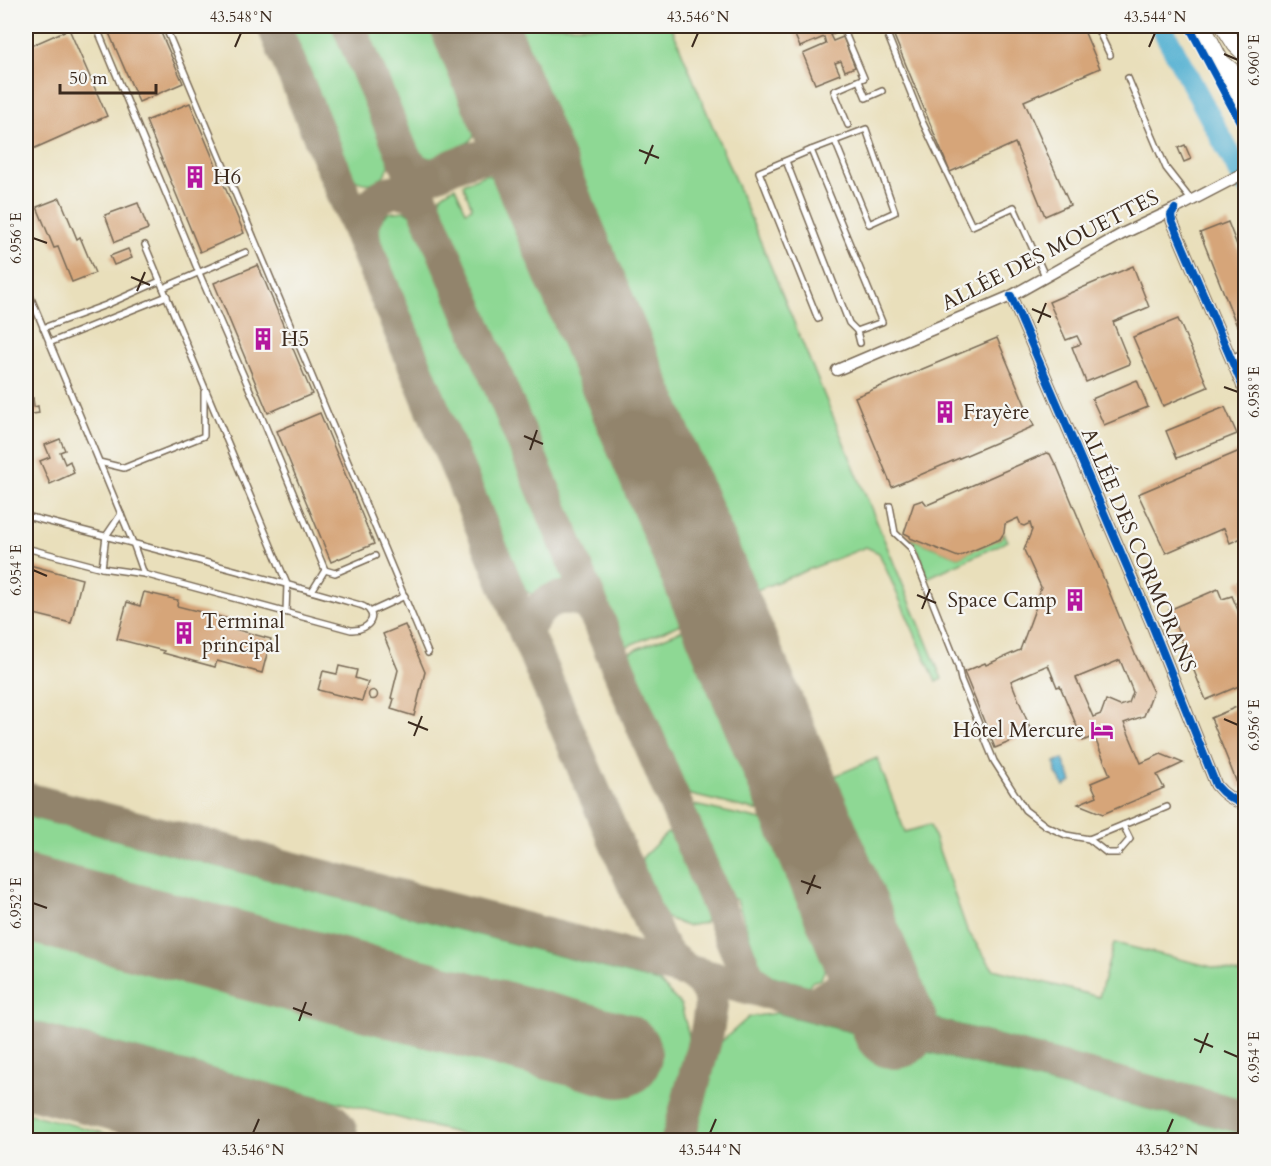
<svg xmlns="http://www.w3.org/2000/svg" width="1271" height="1166" viewBox="0 0 1271 1166" font-family="Cardo,serif">
	<style>
		.green { fill: #8ed894; stroke: #648159; stroke-width: 1.5 }
		.water { fill: #54b1d2; stroke: #486e78; stroke-width: 1.5 }
		.lines { fill: none; stroke-linecap: round; stroke-linejoin: round }
		.river { stroke: #54b1d2; stroke-width: 22 }
		.taxiway { stroke: #92846c; stroke-width: 34 }
		.runway { stroke: #92846c; stroke-width: 86 }
		.building { fill: #d6a579; fill-rule: evenodd }
		.service-casing { stroke: #786955; stroke-width: 8 }
		.minor-casing { stroke: #786955; stroke-width: 13 }
		.secondary-casing { stroke: #786955; stroke-width: 17 }
		.service { stroke: #fff; stroke-width: 5 }
		.minor { stroke: #fff; stroke-width: 10 }
		.secondary { stroke: #fff; stroke-width: 15 }
		.cycleway-casing { stroke: #f6f6f2; stroke-width: 11 }
		.cycleway { stroke: #0057b8; stroke-width: 8 }
		.ticks { fill: none; stroke: #3b2a1e; stroke-width: 2 }
		.labels { text-anchor: middle; stroke-width: 4.5; stroke-linejoin: round; paint-order: stroke }
		.poi-label { font-size: 21px; fill: #3b2a1e; stroke: #f6f6f2; text-anchor: start }
		.street-label { font-size: 21px; fill: #3b2a1e; stroke: #f6f6f2 }
		.neatline { fill: none; stroke: #3b2a1e; stroke-width: 2 }
		.ticks-label { font-size: 15px; text-anchor: middle; fill: #3b2a1e }
	</style>
	<rect width="100%" height="100%" fill="#f6f6f2"/>
	<filter id="ink" filterUnits="userSpaceOnUse"><feTurbulence type="fractalNoise" baseFrequency=".0167" numOctaves="2"/><feDisplacementMap in="SourceGraphic" scale="12" xChannelSelector="R" yChannelSelector="G"/><feConvolveMatrix kernelMatrix="1 2 1 2 8 2 1 2 1" color-interpolation-filters="sRGB"/></filter>
	<filter id="wash" filterUnits="userSpaceOnUse"><feTurbulence type="fractalNoise" baseFrequency=".008" numOctaves="4" result="noise"/><feDisplacementMap in="SourceGraphic" scale="24" xChannelSelector="R" yChannelSelector="G"/><feGaussianBlur stdDeviation="1.35" result="paint"/><feColorMatrix in="noise" values="0 0 0 0 0 0 0 0 0 0 0 0 0 0 0 0 0 1.4 0 .05"/><feComposite in="paint" operator="in"/></filter>
	<g filter="url(#wash)">
		<rect width="100%" height="100%" fill="#e9dfbb"/>
		<g class="green">
			<path d="M282,26H340L393,151C388,183 367,195 343,170Z"/>
			<polygon points="358,26 442,26 479,114 478,130 469,142 433,159 419,155 407,144"/>
			<polygon points="506,26 671,26 942,679 936,682 879,553 866,547 744,595"/>
			<path d="M486,174L497,179L505,186L688,621L620,649L439,218C436,199 438,195 455,187L466,211L472,208L463,184Z"/>
			<polygon points="405,211 422,222 565,568 563,582 551,592 535,596 522,589 375,239 378,224 388,213"/>
			<polygon points="1004,533 1008,541 927,578 920,554 910,538 958,557 1000,539"/>
			<polygon points="690,627 767,813 683,793 622,655"/>
			<polygon points="877,758 905,832 930,825 967,930 993,969 1099,997 1114,943 1245,975 1245,1101 933,1018 922,1008 907,978 860,865 826,788 832,777"/>
			<polygon points="685,803 770,822 826,950 826,966 821,979 811,982 809,986 762,973 737,900 722,895"/>
			<polygon points="26,816 659,982 681,1005 689,1036 663,1140 483,1140 26,1020"/>
			<polygon points="667,833 678,836 711,914 704,923 686,926 660,915 639,867 643,857"/>
			<polygon points="777,1013 1245,1134 1245,1140 694,1140 721,1042 749,1017"/>
			<polygon points="26,1113 132,1140 133,1140 26,1140"/>
		</g>
		<polygon class="water" points="1063,759 1072,782 1064,786 1056,773 1055,762"/>
		<g class="lines">
			<polyline class="river" points="1161,26 1246,184"/>
			<g class="taxiway">
				<polyline points="274,26 525,631 659,943 669,957 702,982 709,993 711,1006 707,1032 678,1140"/>
				<polyline points="349,26 740,958 748,976 765,992"/>
				<path d="M405,159C411,167 421,176 432,175C438,174 445,170 450,167C474,157 497,149 521,166C530,173 537,182 544,190"/>
				<path d="M364,241C363,234 362,226 365,218C374,191 404,181 424,204"/>
				<path d="M525,631C531,623 537,610 546,604C557,595 576,596 588,605C592,609 596,616 599,621"/>
				<polyline points="26,799 1246,1117"/>
				<path d="M811,1004C847,991 857,973 858,936"/>
			</g>
			<g class="runway">
				<polyline points="474,26 895,1026"/>
				<polyline points="26,898 619,1055"/>
				<polyline points="26,1064 316,1140"/>
			</g>
		</g>
		<g id="blocks">
			<g class="building">
				<polygon points="106,26 158,26 183,83 139,102"/>
				<polygon points="791,26 838,26 840,30 830,35 833,41 843,37 855,67 845,71 841,61 835,63 840,74 815,84 803,54 826,44 824,37 800,47"/>
				<polygon points="890,26 1082,26 1100,68 1024,101 1070,205 1045,216 1015,143 950,172"/>
				<polygon points="69,29 107,116 26,152 26,48"/>
				<polygon points="190,103 244,233 200,252 146,121"/>
				<polygon points="1185,145 1191,159 1184,162 1178,148"/>
				<polygon points="60,198 77,239 80,237 95,273 72,282 58,247 54,248 37,207"/>
				<polygon points="138,203 148,229 115,242 105,215"/>
				<polygon points="1228,222 1244,263 1246,262 1246,323 1237,326 1200,233"/>
				<polygon points="128,249 132,258 114,265 110,256"/>
				<polygon points="258,265 312,394 268,413 214,283"/>
				<polygon points="1133,266 1149,307 1113,322 1130,364 1086,382 1072,347 1081,344 1077,336 1066,340 1049,302"/>
				<polygon points="1178,319 1208,387 1163,406 1133,337"/>
				<polygon points="997,338 1034,426 892,487 855,397"/>
				<polygon points="1137,380 1148,407 1104,425 1092,399"/>
				<polygon points="33,398 34,407 38,406 39,413 26,415 26,400"/>
				<polygon points="1225,407 1237,434 1177,458 1166,431"/>
				<polygon points="320,413 374,544 331,562 277,431"/>
				<polygon points="60,439 65,450 60,452 65,464 70,461 74,473 50,484 40,461 50,457 45,445"/>
				<polygon points="1242,450 1246,458 1246,536 1230,543 1224,528 1166,553 1138,494"/>
				<path d="M1046,453L1050,454L1055,464H1056L1135,654L1153,692L1144,716L1124,723L1141,763L1161,754L1183,763L1157,775L1164,788L1103,814L1078,804L1097,796L1091,783L1110,775L1094,736L1083,741L1060,686L1057,687L1048,665L1011,681L1032,733L995,748L964,672L985,663L986,665L1020,650L1038,601L1036,600L1041,587L1024,550L1032,530L1030,523L1024,526L1021,525L1018,518L1005,524L1004,533L1000,539L958,557L910,538V536L904,533L914,503L923,500L927,505ZM1120,660L1133,692L1129,703L1120,706L1106,700L1101,714L1093,717L1076,678Z"/>
				<polygon points="26,564 82,579 71,623 26,612"/>
				<polygon points="1246,579 1246,601 1237,582"/>
				<polygon points="1218,589 1222,599 1232,596 1246,629 1246,683 1206,700 1169,610"/>
				<polygon points="144,592 178,600 177,606 229,619 227,627 271,639 262,673 217,661 215,667 163,653 164,651 117,639 127,602 140,606"/>
				<polygon points="405,625 425,672 414,716 391,709 394,699 391,698 398,670 383,634"/>
				<polygon points="339,666 357,670 355,678 368,682 362,701 318,690 323,671 337,674"/>
				<circle cx="373" cy="695" r="4.5"/>
				<polygon points="1246,703 1246,786 1239,788 1211,718"/>
			</g>
		</g>
	</g>
	<g filter="url(#ink)">
		<use href="#blocks" fill-opacity="0" stroke="#786955" stroke-width="1.5"/>
		<g class="lines">
			<g class="service-casing">
				<g id="service">
					<polyline points="96,26 199,273 265,425 325,570 312,591"/>
					<polyline points="165,26 428,653"/>
					<polyline points="842,26 864,78 834,91 848,125"/>
					<polyline points="884,26 922,121 972,226 1014,207 1045,276"/>
					<polyline points="1096,26 1110,55"/>
					<polyline points="1128,78 1166,168 1191,200"/>
					<polyline points="859,81 866,98 882,91"/>
					<polyline points="811,150 866,129 895,212 869,224 835,141"/>
					<polyline points="786,161 849,323 857,331"/>
					<polyline points="145,245 287,584 286,612"/>
					<polyline points="26,286 133,543 144,574"/>
					<polyline points="163,288 246,252"/>
					<polyline points="818,319 759,172 811,150 882,322 857,331 860,343"/>
					<polyline points="43,328 106,305 160,281"/>
					<polyline points="49,343 167,296"/>
					<polyline points="1230,358 1246,352"/>
					<polyline points="99,462 124,468 204,436 204,392"/>
					<polyline points="890,506 895,533 911,548 958,666 961,680 994,761 1025,810 1046,826 1066,835 1089,839 1167,807"/>
					<path d="M26,516C137,544 249,573 360,605C381,612 371,631 351,630L144,574L102,568L26,548"/>
					<polyline points="102,568 106,536 121,514"/>
					<polyline points="325,570 335,573 375,556"/>
					<polyline points="370,612 405,596"/>
					<polyline points="1089,839 1107,853 1118,853 1130,839 1123,825"/>
				</g>
			</g>
			<g class="minor-casing">
				<g id="minor">
					<polyline points="1175,209 1171,215 1172,221 1246,394"/>
					<path d="M1011,296L1152,625L1216,785C1224,795 1233,801 1246,805"/>
					<polyline points="837,370 1011,296 1122,234 1175,209 1246,172"/>
				</g>
			</g>
			<g class="secondary-casing">
				<g id="secondary">
					<polyline points="1203,26 1221,61 1246,82"/>
					<polyline points="1223,26 1235,45 1246,56"/>
					<path d="M1221,61C1223,79 1233,91 1246,104"/>
				</g>
			</g>
			<use href="#service" class="service"/>
			<use href="#minor" class="minor"/>
			<use href="#secondary" class="secondary"/>
			<g class="cycleway-casing">
				<g id="cycleway">
					<polyline points="1189,26 1246,133"/>
					<polyline points="1175,209 1171,215 1172,221 1246,394"/>
					<path d="M1011,296L1152,625L1216,785C1224,795 1233,801 1246,805"/>
				</g>
			</g>
			<use href="#cycleway" class="cycleway"/>
		</g>
	</g>
	<path class="ticks" d="M235,47L241,33M692,47L698,33M1149,47L1155,33M1224,54L1238,60M639,150L659,158M645,164L653,145M33,238L47,243M131,277L150,285M137,291L145,272M1032,309L1051,317M1038,323L1046,303M1224,387L1238,392M524,436L543,444M530,450L537,430M33,570L47,576M917,595L936,603M922,609L930,589M1224,719L1238,725M408,722L428,730M414,736L422,716M801,881L821,888M807,894L815,875M33,903L47,908M293,1008L312,1015M299,1021L306,1002M1194,1039L1213,1047M1224,1051L1238,1057M1200,1053L1208,1033M253,1133L259,1119M710,1133L716,1119M1167,1133L1173,1119"/>
	<defs>
		<g id="building-bare" transform="scale(1.8)"><path d="M-4-6H4V6H1V3H-1V6H-4ZM-2.5-4.3h1.7v1.8h-1.7ZM.8-4.3h1.7v1.8H.8ZM-2.5-1h1.7V.8h-1.7ZM.8-1h1.7V.8H.8Z" fill="#b5179e" stroke="#f6f6f2" stroke-width="2.5" paint-order="stroke"/></g>
		<g id="hotel-bare" transform="scale(1.8)"><path d="M-6-4.5h1.5V1H6V5H4.5V3h-9V5H-6ZM-4 0a1.8 1.8 0 1 1 3.6 0ZM.5 0V-2.5h3Q6-2.5 6 0Z" fill="#b5179e" stroke="#f6f6f2" stroke-width="2.5" paint-order="stroke"/></g>
	</defs>
	<g fill-rule="evenodd">
		<use href="#building-bare" x="195" y="177"/>
		<use href="#building-bare" x="263" y="339"/>
		<use href="#building-bare" x="945" y="412"/>
		<use href="#building-bare" x="1075" y="600"/>
		<use href="#building-bare" x="184" y="633"/>
		<use href="#hotel-bare" x="1102" y="730"/>
	</g>
	<g class="labels">
		<g class="poi-label">
			<text x="213" y="184">H6</text>
			<text x="281" y="346">H5</text>
			<text x="963" y="419">Frayère</text>
			<text x="1057" y="607" text-anchor="end">Space Camp</text>
			<text x="202" y="628">Terminal<tspan x="202" dy="24">principal</tspan></text>
			<text x="1084" y="737" text-anchor="end">Hôtel Mercure</text>
		</g>
		<g class="street-label">
			<text transform="translate(1050 250) rotate(-27)" y="7">ALLÉE DES MOUETTES</text>
			<text transform="translate(1139 550) rotate(67)" y="7">ALLÉE DES CORMORANS</text>
		</g>
	</g>
	<rect width="1271" height="1166" fill="none" stroke="#f6f6f2" stroke-width="66"/>
	<path d="M60 84v9h96v-9" fill="none" stroke="#3b2a1e" stroke-width="3"/>
	<text x="69" y="84" font-size="18" fill="#3b2a1e" stroke="#f6f6f2" stroke-width="4.5" paint-order="stroke">50 m</text>
	<rect x="33" y="33" width="1205" height="1100" class="neatline"/>
	<g class="ticks-label">
		<text x="241" y="22">43.548°N</text>
		<text x="698" y="22">43.546°N</text>
		<text x="1155" y="22">43.544°N</text>
		<text transform="translate(1254 60) rotate(-90)" y="5">6.960°E</text>
		<text transform="translate(16 238) rotate(-90)" y="5">6.956°E</text>
		<text transform="translate(1254 392) rotate(-90)" y="5">6.958°E</text>
		<text transform="translate(16 570) rotate(-90)" y="5">6.954°E</text>
		<text transform="translate(1254 725) rotate(-90)" y="5">6.956°E</text>
		<text transform="translate(16 903) rotate(-90)" y="5">6.952°E</text>
		<text transform="translate(1254 1057) rotate(-90)" y="5">6.954°E</text>
		<text x="253" y="1155">43.546°N</text>
		<text x="710" y="1155">43.544°N</text>
		<text x="1167" y="1155">43.542°N</text>
	</g>
</svg>
